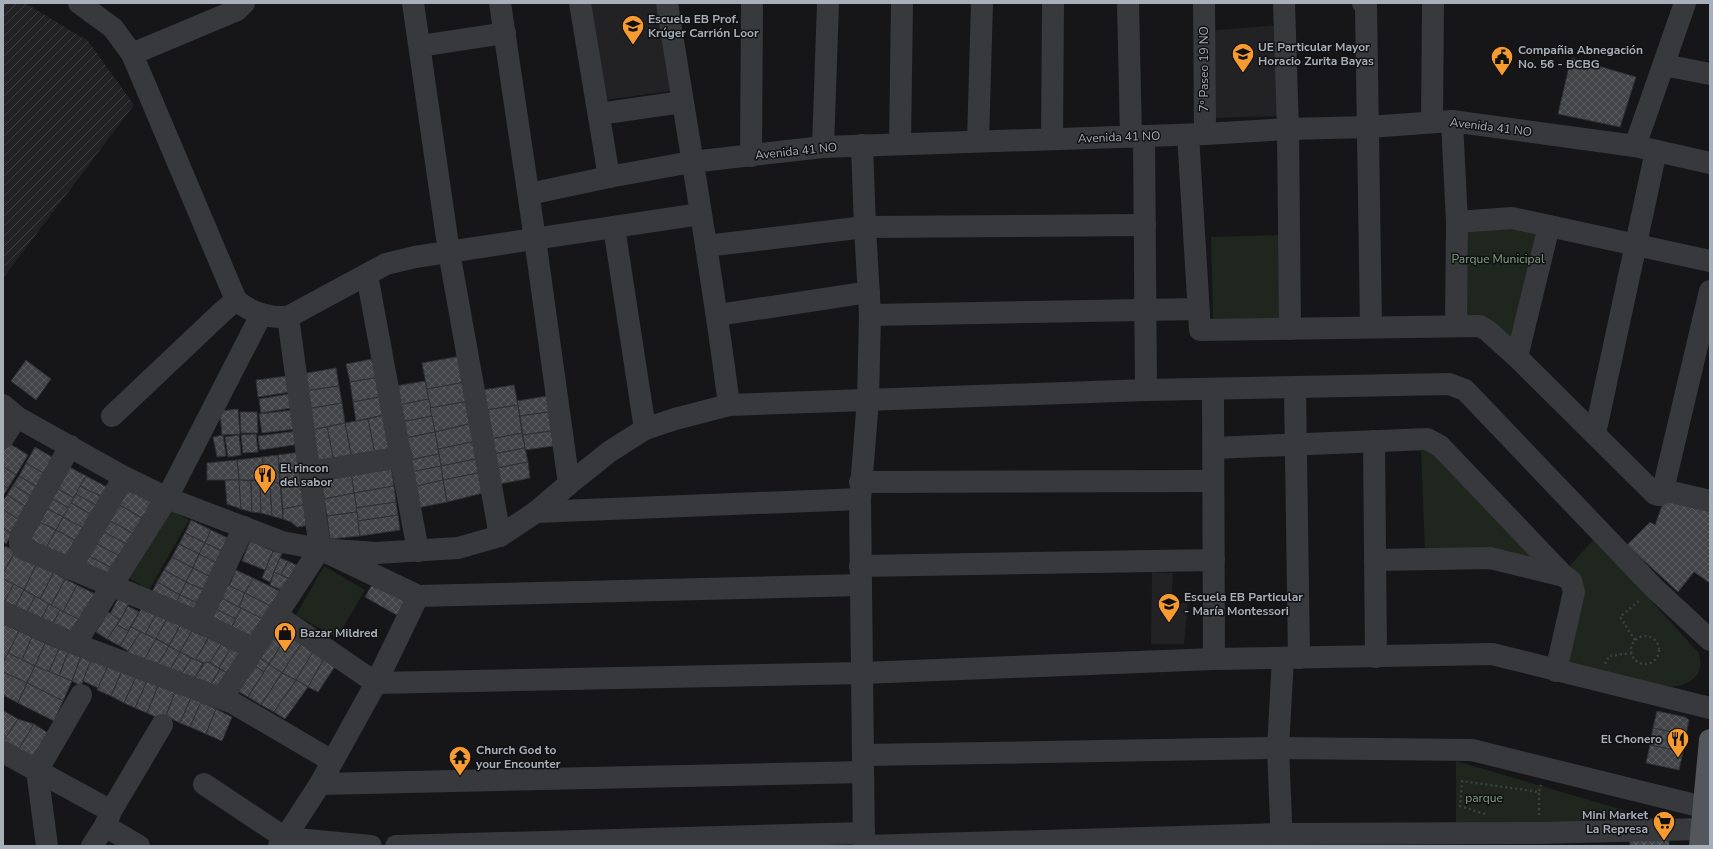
<svg xmlns="http://www.w3.org/2000/svg" width="1713" height="849" viewBox="0 0 1713 849" font-family="'Nunito Sans',sans-serif">
	<style>
		.built { fill: #222225 }
		.industrial { fill: url(#industrial-furrows) }
		.park { fill: #1e261e }
		.building { fill: url(#building-cross-hatch); stroke: #303134 }
		.lines { fill: none; stroke-linecap: round; stroke-linejoin: round }
		.path { stroke: #3d4044; stroke-width: 2.5; stroke-dasharray: 2 3; stroke-linecap: butt }
		.minor { stroke: #37393d; stroke-width: 22 }
		.major { stroke: #53565c; stroke-width: 22 }
		.labels { text-anchor: middle; stroke-width: 3; stroke-linejoin: round; paint-order: stroke }
		.poi-label { font-size: 12px; font-weight: bold; fill: #a8afb9; stroke: #111113; text-anchor: start }
		.street-label { font-size: 12px; fill: #a8afb9; stroke: #111113 }
		.park-label { font-size: 12px; fill: #81a47e; stroke: #111113 }
	</style>
	<defs>
		<pattern id="industrial-furrows" width="10" height="10" patternUnits="userSpaceOnUse"><rect width="10" height="10" fill="#222225"/><path d="M-1 1l2-2M0 10L10 0M9 11l2-2" fill="none" stroke="#3f4043"/></pattern>
		<pattern id="building-cross-hatch" width="8" height="8" patternUnits="userSpaceOnUse"><rect width="8" height="8" fill="#424448"/><path d="M0 0l8 8M0 8l8-8" fill="none" stroke="#5a5c60"/></pattern>
	</defs>
	<rect width="100%" height="100%" fill="#161618"/>
	<g class="built">
		<polygon points="589,3 662,3 677,90 606,100"/>
		<polygon points="1278,25 1280,116 1207,118 1206,31"/>
		<polygon points="1152,572 1173,573 1171,603 1188,603 1184,644 1151,644"/>
	</g>
	<polygon class="industrial" points="3,3 25,3 88,41 134,105 3,278"/>
	<g class="park">
		<polygon points="1461,227 1542,229 1514,349 1461,321"/>
		<polygon points="1284,235 1285,322 1213,323 1211,237"/>
		<polygon points="1437,448 1549,565 1516,560 1506,550 1425,551 1421,451"/>
		<polygon points="168,508 189,520 149,590 129,578"/>
		<path d="M1594,539L1699,653C1701,662 1702,671 1694,678C1675,696 1642,681 1620,675C1602,670 1584,666 1566,661L1567,569Z"/>
		<polygon points="324,566 365,590 337,638 296,615"/>
		<polygon points="1456,761 1668,823 1456,826"/>
	</g>
	<g class="building">
		<polygon points="1571,58 1636,77 1620,127 1558,114"/>
		<polygon points="461,356 466,382 427,389 422,363"/>
		<polygon points="378,358 381,377 350,382 346,364"/>
		<polygon points="26,360 51,379 36,400 11,381"/>
		<polygon points="336,368 339,386 304,391 301,374"/>
		<polygon points="288,376 290,392 258,397 256,380"/>
		<polygon points="381,377 385,396 353,402 350,382"/>
		<polygon points="425,381 429,399 394,406 390,387"/>
		<polygon points="466,382 469,401 430,408 427,389"/>
		<polygon points="514,385 518,405 486,410 482,390"/>
		<polygon points="339,386 342,403 307,409 304,391"/>
		<polygon points="289,394 291,408 261,413 259,399"/>
		<polygon points="553,395 555,411 520,416 517,401"/>
		<polygon points="385,396 388,414 356,421 353,402"/>
		<polygon points="429,399 432,416 397,423 394,406"/>
		<polygon points="469,401 473,423 435,432 430,408"/>
		<polygon points="342,403 345,423 311,430 307,409"/>
		<polygon points="518,405 522,433 491,439 486,410"/>
		<polygon points="238,409 240,434 222,435 220,411"/>
		<polygon points="294,410 296,429 262,433 259,414"/>
		<polygon points="555,411 558,430 523,435 520,416"/>
		<polygon points="240,412 257,412 258,433 241,433"/>
		<polygon points="388,414 396,450 375,454 368,419"/>
		<polygon points="432,416 435,432 401,439 397,423"/>
		<polygon points="368,419 375,454 352,459 345,423"/>
		<polygon points="345,423 352,459 334,462 327,427"/>
		<polygon points="473,423 477,441 438,449 435,432"/>
		<polygon points="327,427 334,462 317,466 311,430"/>
		<polygon points="558,430 560,445 525,450 523,435"/>
		<polygon points="298,431 300,444 260,450 258,436"/>
		<polygon points="435,432 439,454 404,461 401,439"/>
		<polygon points="522,433 525,448 494,454 491,439"/>
		<polygon points="256,434 258,452 243,453 241,435"/>
		<polygon points="223,435 226,456 217,457 213,437"/>
		<polygon points="239,435 241,455 228,457 225,437"/>
		<polygon points="477,441 480,458 441,466 438,449"/>
		<polygon points="7,442 28,455 16,475 3,467 3,449"/>
		<polygon points="35,447 57,460 48,476 26,463"/>
		<polygon points="525,448 528,462 497,468 494,454"/>
		<polygon points="301,452 304,470 279,472 278,455"/>
		<polygon points="439,454 441,466 406,473 404,461"/>
		<polygon points="278,455 280,483 270,483 265,480 262,457"/>
		<polygon points="262,457 265,480 239,480 237,460"/>
		<polygon points="480,458 483,472 443,480 441,466"/>
		<polygon points="237,460 239,480 207,480 207,463"/>
		<polygon points="528,462 530,478 500,484 497,468"/>
		<polygon points="26,463 48,476 40,489 19,476"/>
		<polygon points="64,464 86,476 74,498 52,486"/>
		<polygon points="391,466 394,486 354,493 351,473"/>
		<polygon points="441,466 443,480 408,488 406,473"/>
		<polygon points="3,467 16,475 8,488 3,485"/>
		<polygon points="304,470 306,486 281,488 279,472"/>
		<polygon points="483,472 487,492 447,502 443,480"/>
		<polygon points="351,473 354,493 324,499 321,478"/>
		<polygon points="19,476 40,489 34,498 13,485"/>
		<polygon points="86,476 109,488 104,498 80,486"/>
		<polygon points="225,480 239,480 241,509 227,504"/>
		<polygon points="239,480 251,481 252,512 241,509"/>
		<polygon points="260,480 261,513 252,512 251,481"/>
		<polygon points="260,480 265,480 270,483 272,516 261,513"/>
		<polygon points="443,480 447,502 412,509 408,488"/>
		<polygon points="270,483 280,483 283,519 272,516"/>
		<polygon points="3,485 8,488 3,496"/>
		<polygon points="13,485 34,498 28,508 7,495"/>
		<polygon points="123,485 152,501 142,518 114,502"/>
		<polygon points="52,486 74,498 69,508 47,496"/>
		<polygon points="80,486 104,498 99,507 76,494"/>
		<polygon points="306,486 308,504 283,509 281,488"/>
		<polygon points="394,486 396,502 356,508 354,493"/>
		<polygon points="354,493 357,512 327,516 324,499"/>
		<polygon points="76,494 99,507 94,516 71,503"/>
		<polygon points="7,495 28,508 20,521 3,509 3,501"/>
		<polygon points="1666,495 1710,505 1710,583 1694,572 1678,592 1627,545 1650,522 1655,525"/>
		<polygon points="47,496 69,508 63,517 42,506"/>
		<polygon points="114,502 142,518 134,534 105,518"/>
		<polygon points="396,502 398,515 358,521 356,508"/>
		<polygon points="71,503 94,516 87,530 63,517"/>
		<polygon points="308,504 311,525 297,527 291,522 283,519 283,509"/>
		<polygon points="42,506 63,517 56,530 35,520"/>
		<polygon points="3,509 20,521 12,534 3,528"/>
		<polygon points="357,512 360,536 330,539 327,516"/>
		<polygon points="398,515 400,530 360,536 358,521"/>
		<polygon points="63,517 87,530 80,543 56,530"/>
		<polygon points="105,518 134,534 128,545 99,529"/>
		<polygon points="35,520 56,530 46,548 25,536"/>
		<polygon points="191,520 211,530 205,543 185,533"/>
		<polygon points="3,528 12,534 6,544 3,542"/>
		<polygon points="99,529 128,545 121,557 92,541"/>
		<polygon points="56,530 80,543 70,561 46,548"/>
		<polygon points="211,530 232,540 226,553 205,543"/>
		<polygon points="185,533 205,543 199,554 179,544"/>
		<polygon points="92,541 121,557 114,569 85,554"/>
		<polygon points="250,541 273,551 265,570 242,561"/>
		<polygon points="205,543 226,553 221,565 199,554"/>
		<polygon points="179,544 199,554 193,568 172,557"/>
		<polygon points="5,546 15,551 3,574 3,551"/>
		<polygon points="15,551 37,563 24,590 3,579 3,574"/>
		<polygon points="273,551 282,553 270,582 262,578"/>
		<polygon points="85,554 114,569 107,583 78,568"/>
		<polygon points="199,554 221,565 215,579 193,568"/>
		<polygon points="172,557 193,568 186,582 164,570"/>
		<polygon points="280,558 288,561 281,575 274,572"/>
		<polygon points="288,561 298,566 292,580 281,575"/>
		<polygon points="37,563 54,572 40,599 24,590"/>
		<polygon points="193,568 215,579 208,592 186,582"/>
		<polygon points="164,570 186,582 180,595 157,582"/>
		<polygon points="236,570 253,578 245,593 229,586"/>
		<polygon points="54,572 65,579 51,606 40,599"/>
		<polygon points="274,572 292,580 286,592 270,585"/>
		<polygon points="253,578 284,593 276,609 245,593"/>
		<polygon points="3,579 14,584 3,604"/>
		<polygon points="65,579 77,585 63,612 51,606"/>
		<polygon points="374,581 409,601 400,617 365,597"/>
		<polygon points="157,582 180,595 174,606 151,594"/>
		<polygon points="186,582 208,592 202,605 180,595"/>
		<polygon points="221,582 245,593 239,607 215,595"/>
		<polygon points="14,584 24,590 13,611 3,604"/>
		<polygon points="77,585 95,594 80,620 63,612"/>
		<polygon points="24,590 35,596 25,617 13,611"/>
		<polygon points="121,593 131,599 120,620 110,614"/>
		<polygon points="245,593 271,606 264,620 239,607"/>
		<polygon points="180,595 202,605 197,617 174,606"/>
		<polygon points="215,595 241,608 236,619 209,606"/>
		<polygon points="35,596 49,604 39,624 25,617"/>
		<polygon points="49,604 60,610 50,629 39,624"/>
		<polygon points="144,604 158,611 145,634 131,627"/>
		<polygon points="128,606 139,612 128,631 117,625"/>
		<polygon points="209,606 236,619 227,634 202,621"/>
		<polygon points="241,608 267,621 255,643 231,629"/>
		<polygon points="60,610 80,620 71,640 50,629"/>
		<polygon points="158,611 168,617 156,639 145,634"/>
		<polygon points="108,612 120,620 107,639 96,632"/>
		<polygon points="168,617 181,624 169,646 156,638"/>
		<polygon points="3,624 19,631 5,659 3,658"/>
		<polygon points="181,624 192,631 180,652 169,646"/>
		<polygon points="117,625 128,631 131,627 120,646 107,639"/>
		<polygon points="277,625 289,633 269,664 257,656"/>
		<polygon points="131,627 141,632 128,651 120,646"/>
		<polygon points="19,631 32,637 22,660 8,653"/>
		<polygon points="192,631 208,638 196,660 180,652"/>
		<polygon points="141,632 156,639 142,663 127,656 128,651"/>
		<polygon points="289,633 302,642 282,673 269,664"/>
		<polygon points="210,636 222,643 210,663 203,663 196,659"/>
		<polygon points="32,637 45,643 35,666 22,660"/>
		<polygon points="156,639 169,646 157,666 142,663"/>
		<polygon points="302,642 314,650 296,680 282,673"/>
		<polygon points="45,643 59,649 49,672 35,666"/>
		<polygon points="222,643 231,647 219,668 210,663"/>
		<polygon points="169,646 180,652 169,672 157,666"/>
		<polygon points="231,647 244,655 232,676 219,668"/>
		<polygon points="59,649 68,652 59,676 49,672"/>
		<polygon points="314,650 325,657 308,687 296,680"/>
		<polygon points="68,652 81,657 72,681 59,676"/>
		<polygon points="180,652 191,658 180,677 169,672"/>
		<polygon points="8,653 35,666 27,683 3,672 3,663"/>
		<polygon points="257,656 269,664 264,672 251,663"/>
		<polygon points="81,657 91,660 81,686 72,681"/>
		<polygon points="325,657 336,665 318,692 308,687"/>
		<polygon points="191,658 203,663 192,683 180,677"/>
		<polygon points="91,660 108,666 98,688 83,681"/>
		<polygon points="205,662 210,663 220,669 209,688 192,683"/>
		<polygon points="251,663 264,672 248,697 234,689"/>
		<polygon points="269,664 282,673 261,705 248,697"/>
		<polygon points="35,666 72,681 63,701 27,683"/>
		<polygon points="108,666 122,671 111,696 97,690"/>
		<polygon points="220,669 231,676 220,694 209,688"/>
		<polygon points="122,671 136,677 124,703 111,696"/>
		<polygon points="3,672 27,683 18,703 3,695"/>
		<polygon points="282,673 296,680 274,712 261,705"/>
		<polygon points="136,677 147,681 135,708 124,703"/>
		<polygon points="296,680 308,687 285,719 274,712"/>
		<polygon points="147,681 158,686 147,713 135,708"/>
		<polygon points="27,683 63,701 54,721 18,703"/>
		<polygon points="158,686 175,692 164,721 147,713"/>
		<polygon points="175,692 191,698 180,723 166,716"/>
		<polygon points="191,698 201,702 190,727 180,723"/>
		<polygon points="201,702 216,709 206,734 190,727"/>
		<polygon points="216,709 232,717 222,741 206,734"/>
		<polygon points="4,711 18,719 3,742 3,712"/>
		<polygon points="1657,711 1685,717 1689,720 1686,735 1653,728"/>
		<polygon points="18,719 34,724 16,754 3,742"/>
		<polygon points="34,724 48,733 29,762 16,754"/>
		<polygon points="1653,728 1686,735 1683,752 1650,745"/>
		<polygon points="1650,745 1683,752 1679,770 1646,763"/>
		<polygon points="1669,834 1669,846 1630,846 1629,835"/>
	</g>
	<g class="lines">
		<g class="path">
			<circle cx="1645" cy="650" r="14"/>
			<polyline points="1635,640 1620,617 1640,600"/>
			<polyline points="1605,664 1609,656 1632,653"/>
			<polyline points="1485,814 1460,806 1462,781 1539,792 1541,785"/>
			<polyline points="1539,815 1539,792"/>
		</g>
		<g class="minor">
			<path d="M79,3L113,28L132,54L236,300C251,313 268,318 288,317L386,264L415,257L700,214"/>
			<polyline points="413,3 449,252 500,536"/>
			<polyline points="500,3 535,239 569,484"/>
			<polyline points="580,3 609,177"/>
			<path d="M667,3C688,137 712,270 729,405"/>
			<polyline points="1128,3 1131,137"/>
			<polyline points="1204,3 1205,134"/>
			<polyline points="1284,3 1288,129 1290,329"/>
			<polyline points="1363,3 1366,6 1371,327"/>
			<polyline points="420,46 505,33"/>
			<polyline points="132,54 237,10 244,3"/>
			<polyline points="1664,65 1710,74"/>
			<polyline points="599,114 682,102"/>
			<polyline points="1452,121 1457,222 1456,326"/>
			<polyline points="1432,122 1433,3"/>
			<polyline points="1188,135 1200,330 1480,326 1488,331 1517,357 1655,494 1659,495 1663,490 1710,291"/>
			<polyline points="1144,136 1146,390"/>
			<polyline points="1052,139 1053,3"/>
			<polyline points="978,141 982,3"/>
			<polyline points="900,144 902,3"/>
			<polyline points="862,145 865,227 870,315 868,400 860,499 864,846"/>
			<polyline points="1635,146 1685,3"/>
			<polyline points="823,147 828,3"/>
			<polyline points="751,156 752,3"/>
			<polyline points="529,194 609,177 691,162 823,147 1205,134 1288,129 1369,127 1452,121 1635,146 1710,163"/>
			<polyline points="1457,222 1512,218 1710,261"/>
			<polyline points="614,227 645,429"/>
			<polyline points="706,246 865,227 1145,225"/>
			<polyline points="367,275 418,551"/>
			<polyline points="718,315 869,292"/>
			<polyline points="870,315 1198,309"/>
			<polyline points="1517,357 1549,226"/>
			<polyline points="1295,388 1299,658"/>
			<polyline points="1213,389 1214,659"/>
			<polyline points="3,405 17,417 124,477 167,498 282,542 320,549 418,596 861,585"/>
			<polyline points="112,416 222,312 236,300"/>
			<polyline points="1595,434 1656,151"/>
			<polyline points="3,438 17,417"/>
			<polyline points="1374,441 1376,657"/>
			<polyline points="70,446 20,537 20,544 24,549 199,622 254,649"/>
			<polyline points="1214,448 1427,439 1440,446 1564,576 1571,581 1574,592 1556,671"/>
			<polyline points="310,472 402,457"/>
			<polyline points="860,482 1213,481"/>
			<polyline points="1663,490 1710,501"/>
			<polyline points="536,512 860,499"/>
			<polyline points="320,549 376,553 458,548 500,536 536,512 569,484 609,452 645,429 675,419 729,405 1146,390 1449,384 1465,390 1654,588 1710,640"/>
			<polyline points="1375,560 1490,558 1564,576"/>
			<polyline points="860,566 1214,560"/>
			<polyline points="70,569 124,477"/>
			<polyline points="3,612 75,644 233,703 332,761"/>
			<polyline points="278,616 376,683 862,673 1214,659 1492,654 1710,708"/>
			<polyline points="199,622 244,527"/>
			<polyline points="75,644 167,498 261,315"/>
			<polyline points="222,698 320,549 288,317"/>
			<polyline points="3,752 111,811"/>
			<polyline points="863,755 1278,748 1472,750 1703,807"/>
			<polyline points="204,784 285,838 320,784 376,683 418,596"/>
			<polyline points="320,784 863,772"/>
			<polyline points="105,826 139,846"/>
			<polyline points="47,846 37,771 81,695"/>
			<polyline points="92,846 105,826 111,811 162,725"/>
			<polyline points="279,846 285,838 371,846"/>
			<polyline points="396,846 864,833"/>
			<polyline points="864,846 1282,834 1538,833 1701,829"/>
			<polyline points="1282,846 1278,748 1283,658"/>
		</g>
		<polyline class="major" points="1700,846 1710,740"/>
	</g>
	<defs>
		<g id="school-pin" transform="scale(1.15)"><path d="M0 17L-7.5 6A9.5 9.5 0 1 1 7.5 6Z" fill="#f79a2f" stroke="#111113"/><path d="M0-5L7-2L0 1L-7-2ZM-4 1L0 2.5L4 1V4Q0 6-4 4Z" fill="#111"/></g>
		<g id="civic-pin" transform="scale(1.15)"><path d="M0 17L-7.5 6A9.5 9.5 0 1 1 7.5 6Z" fill="#f79a2f" stroke="#111113"/><path d="M-.6-6.5H3V-4.5H.6V-3L4-1V1h2V6H-6V1h2V-1L-.6-3ZM-1.2 2.5V6h2.4V2.5Z" fill="#111"/></g>
		<g id="restaurant-pin" transform="scale(1.15)"><path d="M0 17L-7.5 6A9.5 9.5 0 1 1 7.5 6Z" fill="#f79a2f" stroke="#111113"/><path d="M-5-6h1v4h1v-4h1v4h1v-4h1v5L-1.5 .5V6h-2V.5L-5-1ZM5-6V6H3V1.5H1.5Q1.5-4 5-6Z" fill="#111"/></g>
		<g id="shop-pin" transform="scale(1.15)"><path d="M0 17L-7.5 6A9.5 9.5 0 1 1 7.5 6Z" fill="#f79a2f" stroke="#111113"/><path d="M-5-2.5h2.3a2.7 3.5 0 0 1 5.4 0H5L5.5 6h-11ZM-1.5-2.5h3a1.5 2.3 0 0 0-3 0Z" fill="#111"/></g>
		<g id="temple-pin" transform="scale(1.15)"><path d="M0 17L-7.5 6A9.5 9.5 0 1 1 7.5 6Z" fill="#f79a2f" stroke="#111113"/><path d="M0-6L5-2H3V0L6.5 2.5H4V6H1.5V3h-3V6H-4V2.5H-6.5L-3 0V-2H-5Z" fill="#111"/></g>
		<g id="supermarket-pin" transform="scale(1.15)"><path d="M0 17L-7.5 6A9.5 9.5 0 1 1 7.5 6Z" fill="#f79a2f" stroke="#111113"/><path d="M-6-5.5h2.5l.6 2H6L4.5 2H-2.5L-4.4-4H-6ZM-1.5 3.2a1.3 1.3 0 1 0 .1 0ZM3 3.2a1.3 1.3 0 1 0 .1 0Z" fill="#111"/></g>
	</defs>
	<g fill-rule="evenodd">
		<use href="#school-pin" x="633" y="26"/>
		<use href="#school-pin" x="1243" y="54"/>
		<use href="#civic-pin" x="1502" y="57"/>
		<use href="#restaurant-pin" x="265" y="475"/>
		<use href="#school-pin" x="1169" y="604"/>
		<use href="#shop-pin" x="285" y="633"/>
		<use href="#restaurant-pin" x="1678" y="739"/>
		<use href="#temple-pin" x="460" y="757"/>
		<use href="#supermarket-pin" x="1664" y="822"/>
	</g>
	<g class="labels">
		<g class="poi-label">
			<text x="648" y="23">Escuela EB Prof.<tspan x="648" dy="14">Krúger Carrión Loor</tspan></text>
			<text x="1258" y="51">UE Particular Mayor<tspan x="1258" dy="14">Horacio Zurita Bayas</tspan></text>
			<text x="1518" y="54">Compañia Abnegación<tspan x="1518" dy="14">No. 56 - BCBG</tspan></text>
			<text x="280" y="472">El rincon<tspan x="280" dy="14">del sabor</tspan></text>
			<text x="1184" y="601">Escuela EB Particular<tspan x="1184" dy="14">- María Montessori</tspan></text>
			<text x="300" y="637">Bazar Mildred</text>
			<text x="1662" y="743" text-anchor="end">El Chonero</text>
			<text x="476" y="754">Church God to<tspan x="476" dy="14">your Encounter</tspan></text>
			<text x="1648" y="819" text-anchor="end">Mini Market<tspan x="1648" dy="14">La Represa</tspan></text>
		</g>
		<g class="street-label">
			<text transform="translate(1204 69) rotate(-90)" y="4">7º Paseo 19 NO</text>
			<text transform="translate(1491 127) rotate(7)" y="4">Avenida 41 NO</text>
			<text transform="translate(1119 137) rotate(-2)" y="4">Avenida 41 NO</text>
			<text transform="translate(796 151) rotate(-6)" y="4">Avenida 41 NO</text>
		</g>
		<g class="park-label">
			<text x="1498" y="263">Parque Municipal</text>
			<text x="1484" y="802">parque</text>
		</g>
	</g>
	<rect width="1713" height="849" fill="none" stroke="#a8afb9" stroke-width="8"/>
</svg>
